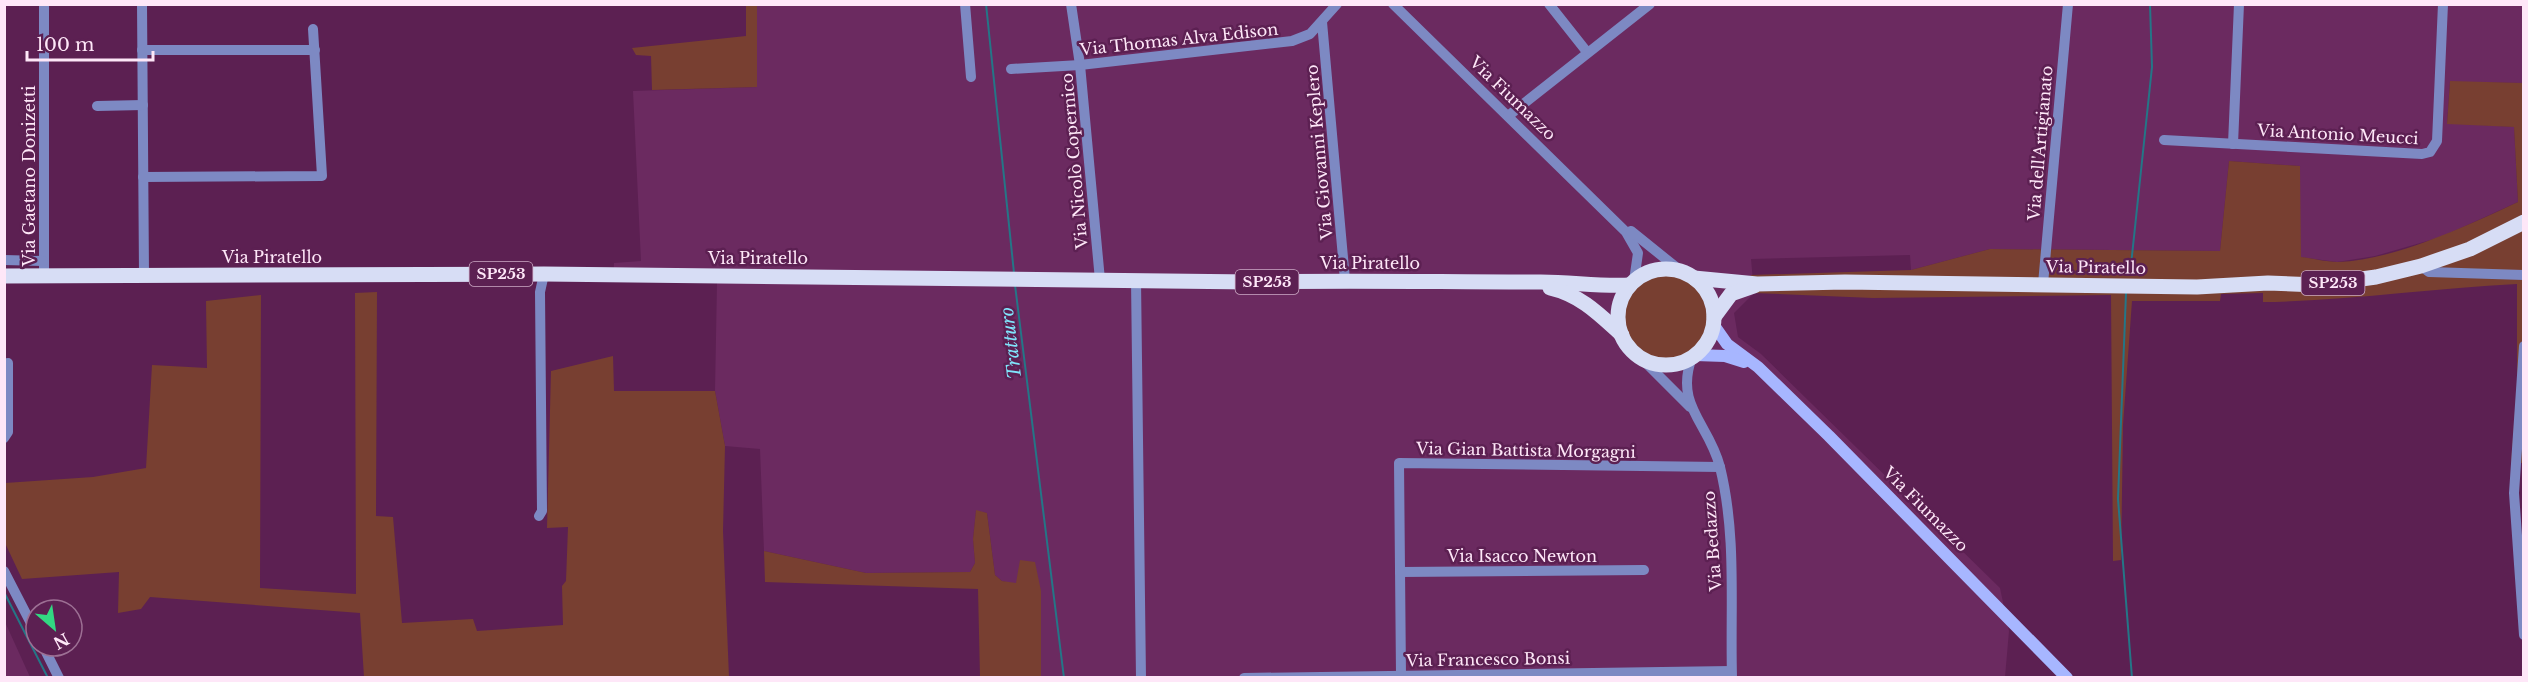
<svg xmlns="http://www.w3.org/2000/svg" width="2528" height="682" viewBox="0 0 2528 682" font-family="'Libre Baskerville',serif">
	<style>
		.built { fill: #6b2a60 }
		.green { fill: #783f31 }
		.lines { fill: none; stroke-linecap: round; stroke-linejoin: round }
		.stream { stroke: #247687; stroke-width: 2 }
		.street { stroke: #7d89c3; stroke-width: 10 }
		.secondary { stroke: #a7b6ff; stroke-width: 12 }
		.primary { stroke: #d7ddf5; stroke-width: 15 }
		.labels { text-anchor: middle; stroke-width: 5; stroke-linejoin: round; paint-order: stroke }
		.shield { fill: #5c2052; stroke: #cdabc6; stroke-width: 1.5 }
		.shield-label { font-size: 15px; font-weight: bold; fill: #fee7f8 }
		.street-label { font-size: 16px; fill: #fee7f8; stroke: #5c2052 }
		.water-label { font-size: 18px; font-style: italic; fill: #81e5fc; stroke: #5c2052 }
	</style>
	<rect width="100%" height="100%" fill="#5c2052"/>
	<g class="built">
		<polygon points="757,5 2523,5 2523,83 2450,82 2447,123 2514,127 2518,202 2441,237 2375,256 2337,262 2300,257 2300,166 2229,161 2220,251 1990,249 1911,270 1910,255 1751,259 1754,293 1734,313 1738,337 1761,354 2000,588 2009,631 2005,677 1041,677 1041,591 1002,581 995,575 987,513 976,511 973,539 975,563 970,572 866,573 764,551 760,449 725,446 715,391 717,283 613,280 614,263 641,261 633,91 757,87"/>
		<polygon points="4,622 5,622 30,677 5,677"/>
	</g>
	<g class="green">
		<polygon points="746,5 757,5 757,87 652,90 651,56 636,55 632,48 746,36"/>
		<path d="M2450,81L2523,83V463H2511L2517,385V284C2432,288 2348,301 2263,302V293L2221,294L2220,301H2132L2123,425L2121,560L2113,561L2111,295L1873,298L1754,293L1751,275L1911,270L1990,249L2220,251L2229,161L2300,166L2301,257C2312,258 2326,262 2338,262C2395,260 2466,226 2518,202L2514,127L2447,124Z"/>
		<circle cx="1666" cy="317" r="42"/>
		<polygon points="377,292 376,516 393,517 402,623 473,619 477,631 563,625 562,586 566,581 568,527 547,528 551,371 613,356 614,391 715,391 725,446 723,531 729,677 364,677 360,613 150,597 141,609 118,613 119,572 22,579 5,543 5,483 93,477 146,468 152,365 207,368 206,301 261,295 260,588 356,594 355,293"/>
		<polygon points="976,510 987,513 995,575 1002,581 1016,583 1020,560 1035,562 1041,591 1041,677 980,677 978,589 765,582 764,551 866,573 970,572 975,563 973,539"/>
	</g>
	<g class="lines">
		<g class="stream">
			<polyline points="986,4 1014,273"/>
			<polyline points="2131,265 2152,67 2150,4"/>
			<polyline points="1015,285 1064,678"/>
			<polyline points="2126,293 2118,499 2132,678"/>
			<polyline points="4,592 48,678"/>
		</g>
		<g class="street">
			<polyline points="44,4 44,275"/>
			<polyline points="142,4 144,275"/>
			<polyline points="965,4 971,77"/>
			<polyline points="1071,4 1080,65 1100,280"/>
			<polyline points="1393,4 1626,232 1638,253 1634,281"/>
			<polyline points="1549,4 1587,52"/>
			<polyline points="1322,22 1345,280"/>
			<polyline points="142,50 315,50"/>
			<polyline points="1011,69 1080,65 1292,41 1310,34 1337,4"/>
			<polyline points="97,106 143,105"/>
			<polyline points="1508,116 1650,4"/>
			<polyline points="2164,140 2422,154 2430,152 2437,141 2443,4"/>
			<polyline points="2233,144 2239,4"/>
			<polyline points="143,177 322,176 313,29"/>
			<polyline points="1631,231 1682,272"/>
			<polyline points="4,260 43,261"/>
			<polyline points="2421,266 2429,272 2524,275"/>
			<polyline points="1136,280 1141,678"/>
			<polyline points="2043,284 2068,4"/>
			<polyline points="2524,346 2514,493 2524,635"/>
			<path d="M1692,357C1674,406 1709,423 1720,467C1737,536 1730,607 1732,677"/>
			<polyline points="1641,358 1690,407"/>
			<polyline points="4,438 8,432 8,363"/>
			<polyline points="539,516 542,511 540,292 544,274"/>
			<polyline points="4,571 36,633"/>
			<polyline points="1400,572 1644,570"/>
			<polyline points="43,646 59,678"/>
			<polyline points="1401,675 1399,463 1720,467"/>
			<polyline points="1244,678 1731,671"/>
		</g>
		<g class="secondary">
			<polyline points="1713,324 1727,344 1758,367 1829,436 2067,678"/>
			<polyline points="1695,355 1725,356 1744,362"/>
		</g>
		<g class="primary">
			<circle cx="1666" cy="317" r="48"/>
			<path d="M4,276L544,274L1252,282C1346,280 1440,282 1535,282C1567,281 1598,287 1630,285"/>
			<polyline points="1694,278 1757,284 1845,282 2197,287 2268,283 2317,285 2376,277 2421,266 2470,249 2524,222"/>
			<path d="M1550,288C1581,295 1600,315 1622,335"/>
			<polyline points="1714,317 1731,294 1754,286"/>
		</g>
	</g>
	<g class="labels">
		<g class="shield">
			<rect x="469.5" y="262" width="63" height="24" rx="4.5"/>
			<rect x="1235.5" y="270" width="63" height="24" rx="4.5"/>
			<rect x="2301.5" y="271" width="63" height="24" rx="4.5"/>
		</g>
		<g class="shield-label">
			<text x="501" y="279">SP253</text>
			<text x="1267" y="287">SP253</text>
			<text x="2333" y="288">SP253</text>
		</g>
		<g class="street-label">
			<text transform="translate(1179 39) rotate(-6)" y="6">Via Thomas Alva Edison</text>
			<text transform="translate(1513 98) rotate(44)" y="6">Via Fiumazzo</text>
			<text transform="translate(2338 134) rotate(3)" y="6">Via Antonio Meucci</text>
			<text transform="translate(2040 143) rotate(-85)" y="6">Via dell'Artigianato</text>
			<text transform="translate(1319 152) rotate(-95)" y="6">Via Giovanni Keplero</text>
			<text transform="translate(1074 161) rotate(-95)" y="6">Via Nicolò Copernico</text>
			<text transform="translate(29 176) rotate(-90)" y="6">Via Gaetano Donizetti</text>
			<text x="272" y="263">Via Piratello</text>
			<text x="758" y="264">Via Piratello</text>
			<text x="1370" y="269">Via Piratello</text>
			<text transform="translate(2096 267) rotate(1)" y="6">Via Piratello</text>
			<text transform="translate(1526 450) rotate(1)" y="6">Via Gian Battista Morgagni</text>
			<text transform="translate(1926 509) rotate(45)" y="6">Via Fiumazzo</text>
			<text transform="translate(1712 541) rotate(-94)" y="6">Via Bedazzo</text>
			<text x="1522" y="562">Via Isacco Newton</text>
			<text transform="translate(1488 659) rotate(-1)" y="6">Via Francesco Bonsi</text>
		</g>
		<g class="water-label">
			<text transform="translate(1011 343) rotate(-97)" y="6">Tratturo</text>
		</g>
	</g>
	<rect width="2528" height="682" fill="none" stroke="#fee7f8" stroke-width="12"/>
	<g transform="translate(54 628) rotate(151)"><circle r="28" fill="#5c2052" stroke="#9d7094" stroke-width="1.5"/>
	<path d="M0-4.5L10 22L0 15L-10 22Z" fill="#32d882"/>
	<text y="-9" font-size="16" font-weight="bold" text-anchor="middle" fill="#fee7f8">N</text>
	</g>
	<path d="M27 51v9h126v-9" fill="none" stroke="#fee7f8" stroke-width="3"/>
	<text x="36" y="51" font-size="18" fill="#fee7f8" stroke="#5c2052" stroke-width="4.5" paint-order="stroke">100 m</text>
</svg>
